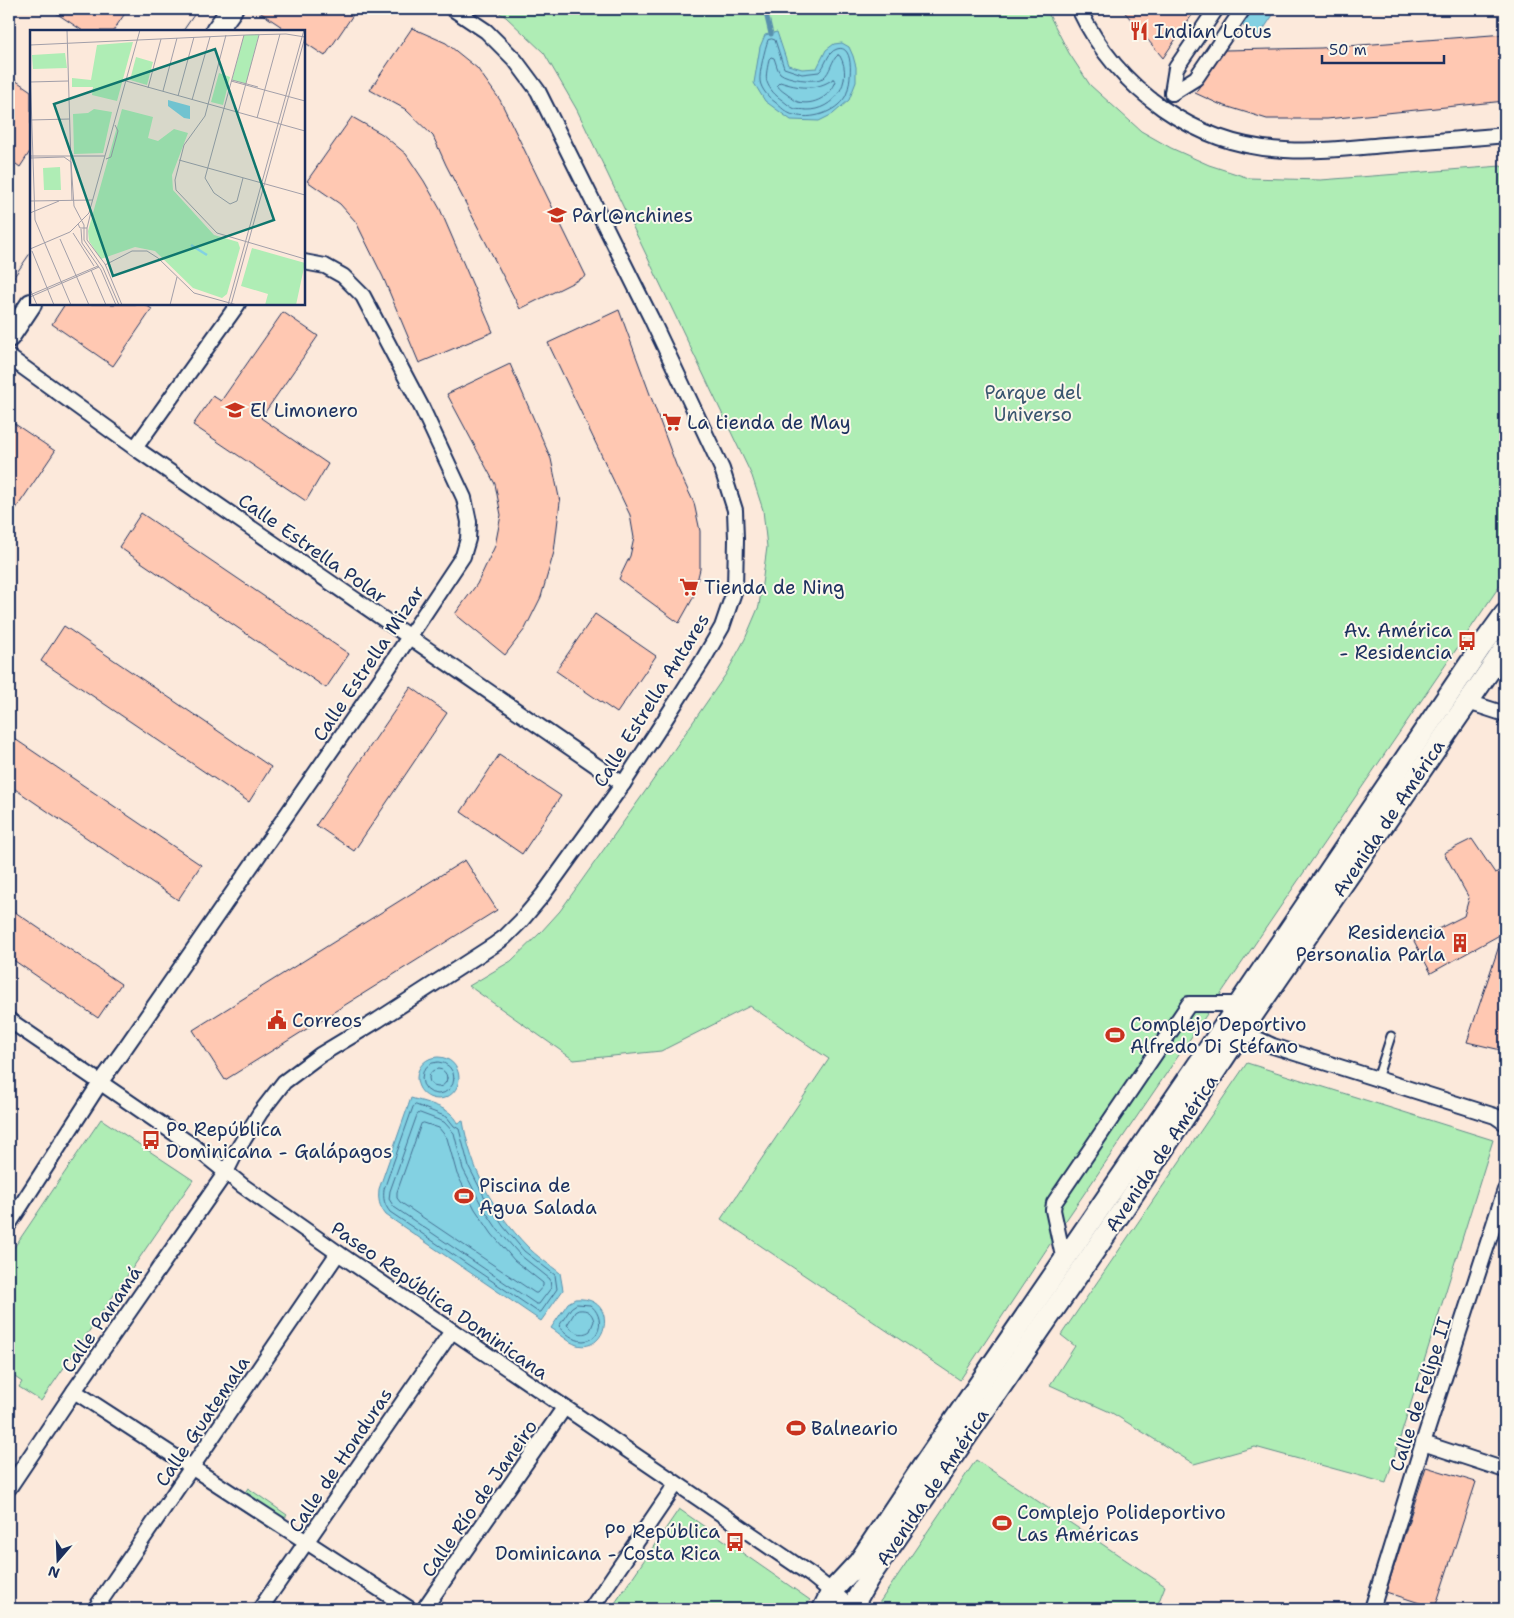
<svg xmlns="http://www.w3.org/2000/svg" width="1514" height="1618" viewBox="0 0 1514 1618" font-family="'Shantell Sans',sans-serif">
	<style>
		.green { fill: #afedb5; stroke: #658e8a }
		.water { fill: #83d1e2; stroke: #5990ad }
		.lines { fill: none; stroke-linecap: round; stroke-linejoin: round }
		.shore { stroke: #457093; stroke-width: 1 }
		.stream { stroke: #5990ad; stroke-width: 5 }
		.building { fill: #ffc8b2; stroke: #1b2f5e }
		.lane-casing { stroke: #1b2f5e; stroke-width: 11 }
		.street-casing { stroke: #1b2f5e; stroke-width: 18 }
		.secondary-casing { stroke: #1b2f5e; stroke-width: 24 }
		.lane { stroke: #fbf7ec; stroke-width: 7 }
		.street { stroke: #fbf7ec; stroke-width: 14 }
		.secondary { stroke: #fbf7ec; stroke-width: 20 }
		.tram { stroke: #1b2f5e; stroke-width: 1 }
		.labels { text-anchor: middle; stroke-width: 4; stroke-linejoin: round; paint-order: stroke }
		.poi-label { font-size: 19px; fill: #1b2f5e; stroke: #fbf7ec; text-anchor: start }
		.park-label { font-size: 19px; fill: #39556f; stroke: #fbf7ec }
		.street-label { font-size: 19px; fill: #1b2f5e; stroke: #fbf7ec }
		.inset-river { fill: none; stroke: #83d1e2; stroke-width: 2.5 }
		.inset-road { fill: none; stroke: #a29fa9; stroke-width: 1 }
		.view { fill: #0f766e; fill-opacity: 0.15; stroke: #0f766e; stroke-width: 2.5 }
		.inset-edge { fill: none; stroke: #1b2f5e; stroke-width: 2.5 }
	</style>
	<rect width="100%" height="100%" fill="#fce9db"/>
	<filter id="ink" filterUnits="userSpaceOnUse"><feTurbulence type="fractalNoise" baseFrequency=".02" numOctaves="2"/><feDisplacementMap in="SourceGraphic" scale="10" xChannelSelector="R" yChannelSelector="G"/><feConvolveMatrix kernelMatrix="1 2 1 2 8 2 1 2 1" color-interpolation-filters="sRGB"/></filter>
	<g filter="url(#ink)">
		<g class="green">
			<polygon points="493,9 1046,9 1069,53 1090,85 1141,131 1171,148 1209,165 1249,178 1321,180 1501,166 1505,169 1505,578 1058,1232 960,1380 721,1219 829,1059 750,1006 661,1051 574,1060 469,986 511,961 541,932 560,911 649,786 726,674 745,639 759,606 767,547 763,510 752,476 577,110 544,53 506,17"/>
			<polygon points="1247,1063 1493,1140 1386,1483 1255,1447 1194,1464 1112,1413 1050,1385 1075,1346 1061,1335"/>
			<polygon points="101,1119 193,1180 41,1401 19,1387 22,1382 9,1373 9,1255"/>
			<polygon points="976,1460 1165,1586 1156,1609 875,1609"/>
			<polygon points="248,1488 287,1515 275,1532 236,1506"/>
			<polygon points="679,1509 810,1600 803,1609 611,1609"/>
		</g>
		<g class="water">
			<polygon points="1253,9 1277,9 1259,36 1242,25"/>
			<polygon points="777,32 788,65 802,69 817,68 826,50 834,44 842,43 849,47 853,56 856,67 856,82 849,100 833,114 819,121 791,120 765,101 754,83 760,47 765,35"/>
			<circle cx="438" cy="1078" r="21"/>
			<path d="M411,1098C427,1103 451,1107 458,1123L463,1121C471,1170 493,1211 527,1246C536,1256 549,1264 560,1273L563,1290L541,1321L386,1215C379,1206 378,1200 379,1189Z"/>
			<path d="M575,1299C619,1295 609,1353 577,1345C568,1342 559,1333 551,1328L568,1303Z"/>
		</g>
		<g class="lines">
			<g class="shore">
				<path d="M772,39L775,40L784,68L802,74L819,72C826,66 827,52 837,49C856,43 851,87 845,97C835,113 811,120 794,115C787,114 780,106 775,102C769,98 761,89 760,81C759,73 765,48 768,40Z"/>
				<path d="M838,55L840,56C854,81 834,111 806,110C803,109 798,110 795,109C790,107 786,103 782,100C775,95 770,90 767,82C765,76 768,66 769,59L771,57L774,58C776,63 777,69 780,73C787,79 814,83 823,78C831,72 831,60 838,55Z"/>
				<path d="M833,79L836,81C831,96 814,106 798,102C795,101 791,97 788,95C784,92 780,90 777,85L780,82C798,88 817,91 833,79Z"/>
				<circle cx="438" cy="1078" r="16"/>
				<circle cx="438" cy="1078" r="9"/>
				<path d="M416,1105L447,1117L454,1126L459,1129L469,1167L487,1202L503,1226L524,1251L555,1275L557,1289L541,1312H538L390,1212C384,1204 383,1199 384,1189L413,1107Z"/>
				<polygon points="420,1113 444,1122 454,1133 463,1169 482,1206 498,1230 520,1255 550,1279 551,1288 539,1304 536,1304 394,1207 389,1199 390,1191 417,1115"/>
				<polygon points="424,1123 439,1128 447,1138 457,1174 475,1209 492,1234 514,1260 543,1283 543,1286 537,1293 535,1293 400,1202 397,1198 397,1192 421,1124"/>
				<path d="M577,1304L590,1305C605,1316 602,1340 583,1341C574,1341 564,1332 559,1326L571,1308Z"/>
				<path d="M579,1310C588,1309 592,1313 594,1321L590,1331C581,1337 574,1332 567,1325L575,1312Z"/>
			</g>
			<polyline class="stream" points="765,9 771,34"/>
		</g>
		<g class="building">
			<polygon points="50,9 128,9 113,31 83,31"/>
			<polygon points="255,9 357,9 325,56 304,42 304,31 288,31"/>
			<polygon points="1122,9 1196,9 1163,58"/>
			<polygon points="412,28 446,43 477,68 500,100 586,276 520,309 446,165 433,136 405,109 370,90"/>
			<polygon points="1505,34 1505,101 1327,119 1267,119 1219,104 1195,93 1225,50 1321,48"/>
			<polygon points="9,76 31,91 31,150 20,167 9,159"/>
			<polygon points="352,117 382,134 406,154 424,181 440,209 493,332 419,363 383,277 356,222 340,204 307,181"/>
			<polygon points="65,304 144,304 152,309 113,366 52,324"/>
			<polygon points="619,310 676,465 694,503 700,531 700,569 693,598 679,623 619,579 630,556 634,538 630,515 548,343"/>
			<polygon points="283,312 318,336 261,418 328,464 306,501 193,425 213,396 221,401"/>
			<polygon points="510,364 551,459 560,502 554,552 541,597 525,629 505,655 455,614 477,584 495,546 501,515 495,484 447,394"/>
			<polygon points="9,420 55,451 9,519"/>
			<polygon points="141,513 349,654 326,688 119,547"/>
			<polygon points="595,614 656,656 617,713 556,671"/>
			<polygon points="64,626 271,767 249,802 41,661"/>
			<polygon points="411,687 447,713 354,851 316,825"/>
			<polygon points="9,735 201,865 178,900 9,785"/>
			<polygon points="499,755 561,796 522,854 461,812"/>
			<polygon points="1472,839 1495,873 1505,868 1505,932 1431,973 1414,941 1464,916 1469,898 1444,853"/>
			<polygon points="465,860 497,910 225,1080 193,1030"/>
			<polygon points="9,908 121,984 98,1018 9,957"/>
			<polygon points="1503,934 1505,935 1505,1051 1467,1042"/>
			<polygon points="1426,1467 1476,1482 1435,1608 1386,1592"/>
		</g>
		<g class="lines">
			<g class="lane-casing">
				<polyline id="lane" points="1377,1079 1391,1036"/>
			</g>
			<g class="street-casing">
				<g id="street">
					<path d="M1079,9C1117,89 1195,146 1285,150C1318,152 1351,148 1384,145C1424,142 1465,139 1505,135"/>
					<polyline points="1172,93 1196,78 1243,9"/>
					<polyline points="1172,93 1176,68 1216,9"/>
					<polyline points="9,357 135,448 623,784"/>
					<polyline points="135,448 238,304"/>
					<polyline points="1468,702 1505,714"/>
					<polyline points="9,1020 196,1148 243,1186 338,1253 811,1575 852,1608"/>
					<polyline points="1234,1028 1273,1046 1495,1116 1505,1123"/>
					<polyline points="9,1224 100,1083 125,1048 389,667 463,556 468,539 469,522 464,498 422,408 363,296 343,276 325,266 304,262"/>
					<polyline points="1064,1261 1053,1210 1054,1203 1189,1004 1240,1004"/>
					<polyline points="74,1391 410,1609"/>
					<polyline points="1423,1443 1505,1470"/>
					<polyline points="9,1488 74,1391 226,1172 236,1152 260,1113 284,1082 320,1055 378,1020 494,945 505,937 521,921 542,896 623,784 662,724 703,660 722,627 735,589 736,539 735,510 722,469 651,318 538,91 515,60 486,31 453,9"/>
					<polyline points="95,1609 338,1253"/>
					<polyline points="260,1609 452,1331"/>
					<polyline points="424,1609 564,1408"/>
					<polyline points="591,1609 676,1484"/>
					<polyline points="1372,1609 1423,1443 1505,1190"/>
				</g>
			</g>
			<g class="secondary-casing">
				<g id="secondary">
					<polyline points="216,31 232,9"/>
					<polyline points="9,337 31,304"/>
					<polyline points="823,1609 832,1591 859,1562 923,1466 1208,1050 1481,647 1505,614"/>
					<polyline points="851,1609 868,1579 1124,1208 1241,1032 1505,648"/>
				</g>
			</g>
			<use href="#lane" class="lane"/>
			<use href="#street" class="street"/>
			<use href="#secondary" class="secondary"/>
			<g class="tram">
				<polyline points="183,31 198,9"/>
				<polyline points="9,284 31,252"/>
			</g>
		</g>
	</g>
	<defs>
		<g id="restaurant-bare" transform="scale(1.5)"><path d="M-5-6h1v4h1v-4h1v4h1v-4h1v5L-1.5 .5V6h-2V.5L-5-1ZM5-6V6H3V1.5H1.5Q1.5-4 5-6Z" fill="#c8321e" stroke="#fbf7ec" stroke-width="2.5" paint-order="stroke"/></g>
		<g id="school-bare" transform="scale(1.5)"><path d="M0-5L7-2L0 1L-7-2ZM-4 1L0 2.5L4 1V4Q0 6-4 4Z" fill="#c8321e" stroke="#fbf7ec" stroke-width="2.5" paint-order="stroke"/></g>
		<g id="supermarket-bare" transform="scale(1.5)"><path d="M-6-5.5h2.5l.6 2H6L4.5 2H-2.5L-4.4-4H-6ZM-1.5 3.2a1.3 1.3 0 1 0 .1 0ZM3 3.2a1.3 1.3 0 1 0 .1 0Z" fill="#c8321e" stroke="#fbf7ec" stroke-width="2.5" paint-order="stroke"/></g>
		<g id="bus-bare" transform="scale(1.5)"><path d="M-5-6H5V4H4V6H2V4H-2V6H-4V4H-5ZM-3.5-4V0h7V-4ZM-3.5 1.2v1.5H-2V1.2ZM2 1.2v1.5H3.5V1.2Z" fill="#c8321e" stroke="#fbf7ec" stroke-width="2.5" paint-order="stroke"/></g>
		<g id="building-bare" transform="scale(1.5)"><path d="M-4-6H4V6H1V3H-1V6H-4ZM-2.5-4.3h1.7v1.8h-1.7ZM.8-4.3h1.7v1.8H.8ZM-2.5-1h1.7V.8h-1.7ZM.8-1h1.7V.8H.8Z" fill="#c8321e" stroke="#fbf7ec" stroke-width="2.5" paint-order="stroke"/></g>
		<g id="civic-bare" transform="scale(1.5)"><path d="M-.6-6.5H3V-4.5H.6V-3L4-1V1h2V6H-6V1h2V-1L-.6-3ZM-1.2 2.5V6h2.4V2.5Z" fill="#c8321e" stroke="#fbf7ec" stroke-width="2.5" paint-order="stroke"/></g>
		<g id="stadium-bare" transform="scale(1.5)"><path d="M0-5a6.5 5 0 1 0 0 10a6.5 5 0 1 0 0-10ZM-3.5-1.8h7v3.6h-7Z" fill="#c8321e" stroke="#fbf7ec" stroke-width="2.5" paint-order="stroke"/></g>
	</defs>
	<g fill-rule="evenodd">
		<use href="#restaurant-bare" x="1139" y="31"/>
		<use href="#school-bare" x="557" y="215"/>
		<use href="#school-bare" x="235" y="410"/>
		<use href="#supermarket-bare" x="672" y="422"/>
		<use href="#supermarket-bare" x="689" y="587"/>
		<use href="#bus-bare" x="1467" y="641"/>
		<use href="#building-bare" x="1460" y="943"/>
		<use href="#civic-bare" x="277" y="1020"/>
		<use href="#stadium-bare" x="1115" y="1035"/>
		<use href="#bus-bare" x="151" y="1140"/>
		<use href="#stadium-bare" x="464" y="1196"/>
		<use href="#stadium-bare" x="796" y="1428"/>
		<use href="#stadium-bare" x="1002" y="1523"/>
		<use href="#bus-bare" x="735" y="1542"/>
	</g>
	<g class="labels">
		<g class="poi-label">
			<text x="1154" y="38">Indian Lotus</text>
			<text x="572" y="222">Parl@nchines</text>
			<text x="250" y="417">El Limonero</text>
			<text x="687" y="429">La tienda de May</text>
			<text x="704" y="594">Tienda de Ning</text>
			<text x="1452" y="637" text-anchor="end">Av. América<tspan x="1452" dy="22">- Residencia</tspan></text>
			<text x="1445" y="939" text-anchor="end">Residencia<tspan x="1445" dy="22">Personalia Parla</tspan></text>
			<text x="292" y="1027">Correos</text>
			<text x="1130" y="1031">Complejo Deportivo<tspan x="1130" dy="22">Alfredo Di Stéfano</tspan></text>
			<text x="166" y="1136">Pº República<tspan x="166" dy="22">Dominicana - Galápagos</tspan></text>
			<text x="479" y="1192">Piscina de<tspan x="479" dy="22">Agua Salada</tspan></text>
			<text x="811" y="1435">Balneario</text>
			<text x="1017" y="1519">Complejo Polideportivo<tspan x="1017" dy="22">Las Américas</tspan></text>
			<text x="720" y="1538" text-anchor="end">Pº República<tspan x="720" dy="22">Dominicana - Costa Rica</tspan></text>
		</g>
		<g class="park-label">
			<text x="1033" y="399">Parque del<tspan x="1033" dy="22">Universo</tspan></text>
		</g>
		<g class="street-label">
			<text transform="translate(313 548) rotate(35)" y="7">Calle Estrella Polar</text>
			<text transform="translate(368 663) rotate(-56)" y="7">Calle Estrella Mizar</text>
			<text transform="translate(651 700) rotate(-58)" y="7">Calle Estrella Antares</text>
			<text transform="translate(1388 818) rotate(-56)" y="7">Avenida de América</text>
			<text transform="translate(1161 1153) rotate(-56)" y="7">Avenida de América</text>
			<text transform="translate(440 1300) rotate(35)" y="7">Paseo República Dominicana</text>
			<text transform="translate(101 1319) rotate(-55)" y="7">Calle Panamá</text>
			<text transform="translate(1420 1394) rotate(-72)" y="7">Calle de Felipe II</text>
			<text transform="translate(202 1421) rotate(-56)" y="7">Calle Guatemala</text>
			<text transform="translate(340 1460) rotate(-56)" y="7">Calle de Honduras</text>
			<text transform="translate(932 1487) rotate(-56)" y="7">Avenida de América</text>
			<text transform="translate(479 1498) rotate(-55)" y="7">Calle Río de Janeiro</text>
		</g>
	</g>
	<g transform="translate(30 30)">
		<rect width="275" height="275" fill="#fce9db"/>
		<path d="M229,4L216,54L202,50L214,5ZM103,12L87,71L62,65L63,57H42V48L61,50L67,15ZM35,23L37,38L3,39L2,25ZM106,27L123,32L117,55L100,50ZM189,43L200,47L193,75L181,72ZM64,79L82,82L73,123L44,124L43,84L58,83ZM92,79L123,87L118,108L128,111L144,99L158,103L142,145L143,160L184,205L208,212L210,218L197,264L192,268L163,258L125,221L105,217L71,229L59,211L58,201ZM30,137L31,160H14L13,138ZM222,218L275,233L266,275H235L238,264L211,256Z" fill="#afedb5"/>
		<path d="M138,70L160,76V89L154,88L138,76Z" fill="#83d1e2"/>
		<path class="inset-river" d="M161,215L177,225"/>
		<path class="inset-road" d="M37,0L42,170M196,5L175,86L154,115L145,150L146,160L187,203L275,229M0,15L216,5L256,4L275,7M0,37L5,190L41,275M202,50L228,57M96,51L275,101M201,51L275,71M0,52L38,51M118,58L131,9M133,61L147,8M148,66L164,7M162,70L180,7M208,83L229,5M227,88L250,4M0,90L40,89M0,126H75M0,128L34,127L41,132L44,176L54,195V210L73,238L89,275M76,129L81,127L88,101L85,95M149,130L275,165M213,148L207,171L200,174L184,163L175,148L214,5M0,171L63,170M0,183L29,171M48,194L50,198H57L61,182M57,198V210L75,234L92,275M51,199L52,213L71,240L86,275M43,203L64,236M30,209L59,275M0,219L40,202L59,183L110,0M2,221L24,275M75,235L102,221H117L128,228L164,263L207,275M61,240L76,275M0,259L7,275M0,265L68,236M0,267L69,237M140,275L147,247M198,275L274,0M201,275L275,7"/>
		<path class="view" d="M185,19L244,190L83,246L24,74Z"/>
		<rect width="275" height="275" class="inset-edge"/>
	</g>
	<rect width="1514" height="1618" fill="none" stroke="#fbf7ec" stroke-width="30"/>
	<rect x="15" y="15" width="1484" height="1588" fill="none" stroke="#1b2f5e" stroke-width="2" filter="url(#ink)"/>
	<g transform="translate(58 1560) rotate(199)" stroke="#fbf7ec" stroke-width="4" paint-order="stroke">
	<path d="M0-4L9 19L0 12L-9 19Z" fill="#1b2f5e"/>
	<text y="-8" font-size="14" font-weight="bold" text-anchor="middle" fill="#1b2f5e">N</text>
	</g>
	<path d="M1322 55v8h122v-8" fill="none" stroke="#1b2f5e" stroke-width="2.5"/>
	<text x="1329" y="55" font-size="15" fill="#1b2f5e" stroke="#fbf7ec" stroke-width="4" paint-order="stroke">50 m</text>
</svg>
